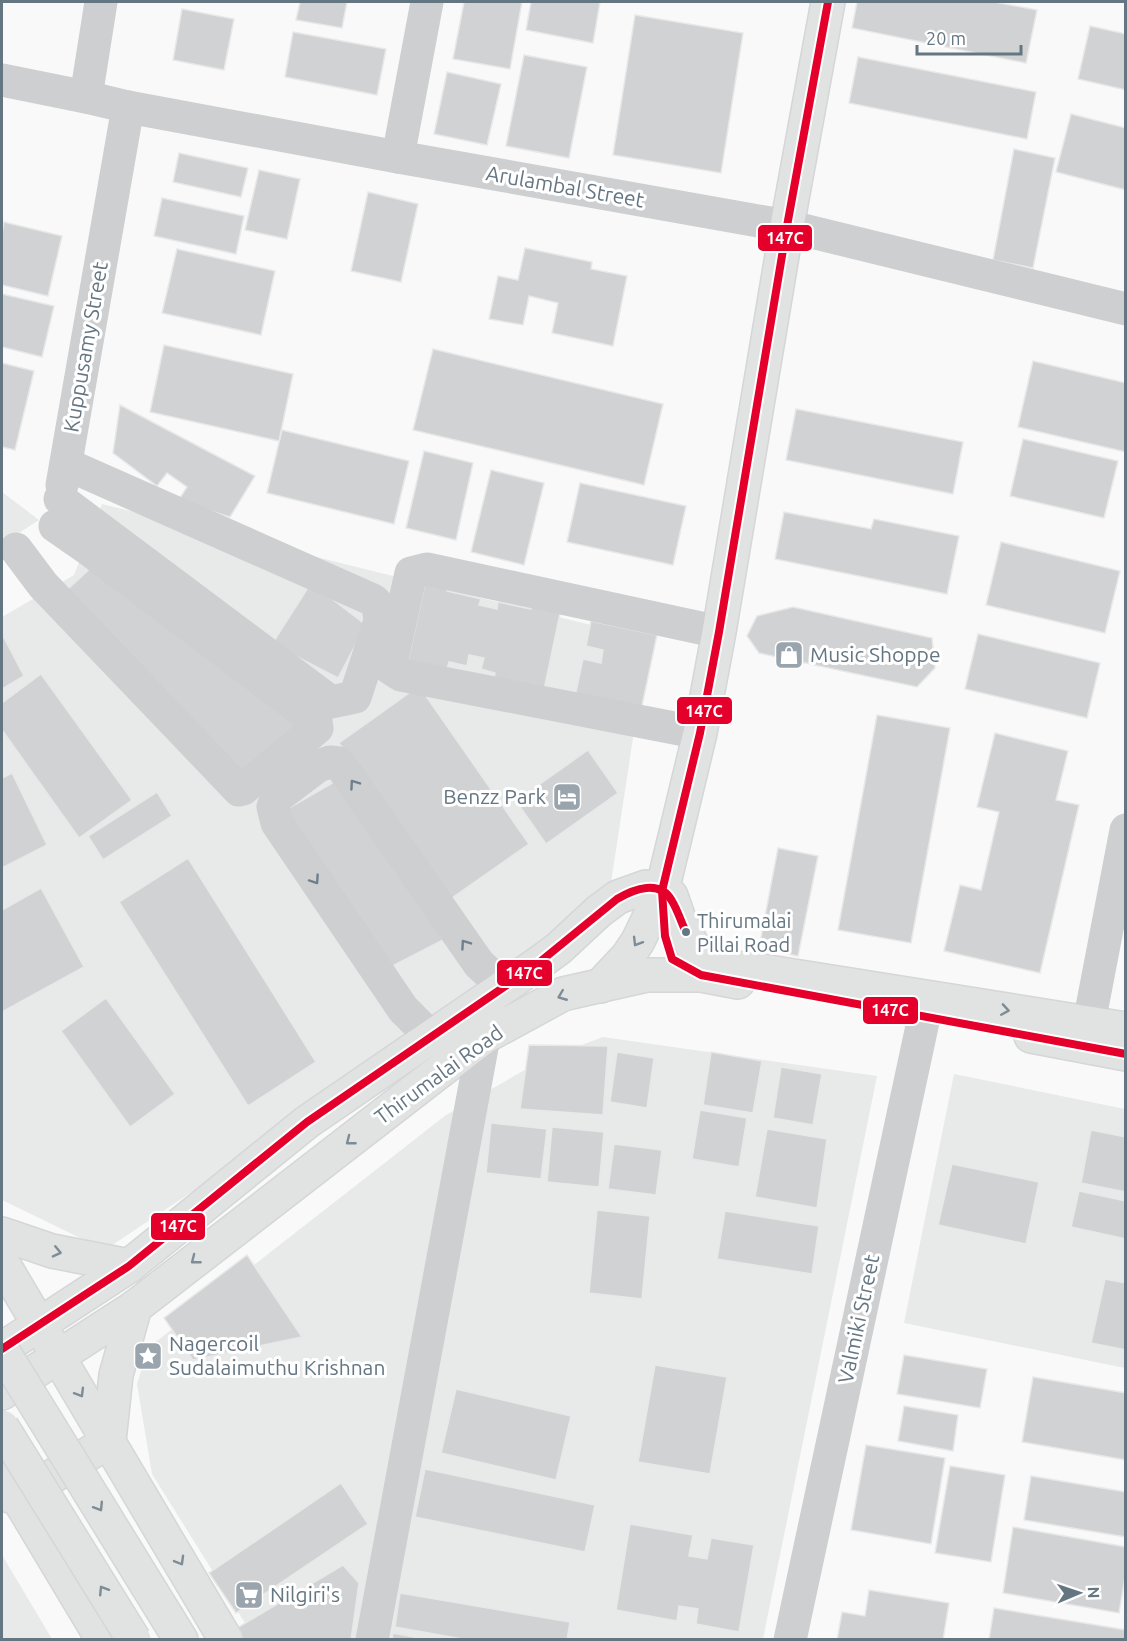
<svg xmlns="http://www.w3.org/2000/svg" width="1127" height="1641" viewBox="0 0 1127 1641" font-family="Ubuntu,sans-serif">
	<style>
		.built { fill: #e8e9e9 }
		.building { fill: #d0d2d3; stroke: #e8e8e8; stroke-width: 1.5 }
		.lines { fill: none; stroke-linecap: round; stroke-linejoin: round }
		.major-casing { stroke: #d5d6d7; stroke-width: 36 }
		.minor { stroke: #cecfd0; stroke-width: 33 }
		.major { stroke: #e1e2e2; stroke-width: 33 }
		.major-bridge-casing { stroke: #d5d6d7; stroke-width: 36; stroke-linecap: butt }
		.major-bridge { stroke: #e1e2e2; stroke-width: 33 }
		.bus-1-casing { stroke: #fff; stroke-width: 12 }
		.bus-1 { stroke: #e4002b; stroke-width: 8 }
		.oneway { stroke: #707f8b }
		.oneway2 { stroke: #7e8c96 }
		.bus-dot { fill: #657683; stroke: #fff; stroke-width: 2 }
		.labels { text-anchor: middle; stroke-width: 6; stroke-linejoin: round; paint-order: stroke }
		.bus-label { font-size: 20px; fill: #657683; stroke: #fff; text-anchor: start }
		.street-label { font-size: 21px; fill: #657683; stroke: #fff }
		.poi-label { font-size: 21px; fill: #657683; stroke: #fff; text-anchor: start }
		.line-badge { stroke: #fff; stroke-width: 2 }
		.badge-label { font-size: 16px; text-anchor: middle; font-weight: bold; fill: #fff }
	</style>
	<rect width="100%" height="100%" fill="#f9f9f9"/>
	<g class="built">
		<polygon points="2,492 39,520 2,544"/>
		<polygon points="102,504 648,639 611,883 579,932 105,1250 2,1200 2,617 74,575"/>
		<polygon points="603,1037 877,1076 763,1639 255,1639 152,1474 137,1384 148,1348 446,1115 544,1059"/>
		<polygon points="954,1074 1125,1109 1125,1368 904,1323"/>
		<polygon points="2,1555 52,1639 2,1639"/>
	</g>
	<g class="building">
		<polygon points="300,2 347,2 342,28 296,20"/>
		<polygon points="464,2 522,2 510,69 453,59"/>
		<polygon points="531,2 600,2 593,43 526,30"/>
		<polygon points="857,2 994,2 1037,10 1026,63 852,28"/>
		<polygon points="182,9 234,19 224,70 173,60"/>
		<polygon points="635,15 743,33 721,173 613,155"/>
		<polygon points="1090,26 1126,34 1126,90 1078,79"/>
		<polygon points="293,32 386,49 377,95 285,77"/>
		<polygon points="524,55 587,67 569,158 506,146"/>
		<polygon points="858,57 1036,92 1027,139 849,103"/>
		<polygon points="447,72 501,84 487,145 434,134"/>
		<polygon points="1071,114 1126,128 1126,190 1056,172"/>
		<polygon points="1014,149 1055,158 1033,268 993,260"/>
		<polygon points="179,153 248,168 241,197 173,182"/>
		<polygon points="259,170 300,179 287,239 245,230"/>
		<polygon points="368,192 418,204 401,282 351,271"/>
		<polygon points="162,198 244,216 236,254 154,236"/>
		<polygon points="4,222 62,236 48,296 2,285 2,235"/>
		<polygon points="525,248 592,262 591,269 627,276 613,346 552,333 558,303 529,296 523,325 489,319 498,276 518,280"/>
		<polygon points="177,249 275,271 261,335 162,313"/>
		<polygon points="2,294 54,306 42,357 2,347"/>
		<polygon points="164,345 293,374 279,441 150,412"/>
		<polygon points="433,349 663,404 644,485 413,430"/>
		<polygon points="1033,361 1126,383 1126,452 1018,427"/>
		<polygon points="2,363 34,371 15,450 2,447"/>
		<polygon points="120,405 255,476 230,517 178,501 187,487 167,473 157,486 113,453"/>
		<polygon points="796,409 963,442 953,494 786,460"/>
		<polygon points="282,430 409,461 394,524 267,493"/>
		<polygon points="1023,439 1118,461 1104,518 1010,496"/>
		<polygon points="424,451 473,463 456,540 406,528"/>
		<polygon points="491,470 544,483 524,565 471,552"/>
		<polygon points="580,483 686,506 673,565 567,542"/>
		<polygon points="784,512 871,529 874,519 959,536 947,594 775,559"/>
		<polygon points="1001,542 1120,571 1105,633 986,605"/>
		<polygon points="96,563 304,725 242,777 68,589"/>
		<polygon points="426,579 449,584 447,591 481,599 479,605 497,609 498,602 531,609 532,602 561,609 544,690 494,679 495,673 481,669 484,658 469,655 467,666 449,662 447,669 408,661"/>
		<polygon points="311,583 366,625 338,678 272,644"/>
		<polygon points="793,607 932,638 935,668 917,687 759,653 747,636 757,616"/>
		<polygon points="591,621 657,635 640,715 574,701 583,659 601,663 603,650 586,646"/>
		<polygon points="2,634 24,676 2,689"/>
		<polygon points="978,634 1100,663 1087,718 965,689"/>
		<polygon points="41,674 132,800 79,838 2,730 2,703"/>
		<polygon points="419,686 529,844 449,900 339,743"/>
		<polygon points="877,715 950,728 911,943 838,930"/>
		<polygon points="995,733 1068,751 1056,800 1079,805 1040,973 944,951 960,885 981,890 999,812 977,807"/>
		<polygon points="588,750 618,793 546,844 516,801"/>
		<polygon points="12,773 47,845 2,868 2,778"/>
		<polygon points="341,778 443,940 383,971 282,812"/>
		<polygon points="157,792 172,816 103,860 88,836"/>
		<polygon points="778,848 818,856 798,956 759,948"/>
		<polygon points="188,858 316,1062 248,1106 119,902"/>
		<polygon points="41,888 84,967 2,1012 2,910"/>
		<polygon points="106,998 175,1094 130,1127 61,1031"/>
		<polygon points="529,1045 608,1046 603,1115 520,1109"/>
		<polygon points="617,1052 654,1058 647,1108 610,1102"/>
		<polygon points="711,1052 762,1061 753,1113 703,1105"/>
		<polygon points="781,1067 822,1074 813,1125 773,1118"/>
		<polygon points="700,1110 747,1118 739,1167 692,1159"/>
		<polygon points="491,1123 547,1129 541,1179 486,1173"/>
		<polygon points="552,1127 604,1132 599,1187 547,1182"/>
		<polygon points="767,1129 827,1139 817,1208 755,1197"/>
		<polygon points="1091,1130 1126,1137 1126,1192 1081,1183"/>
		<polygon points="614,1144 662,1150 656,1195 608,1189"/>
		<polygon points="952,1164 1039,1182 1026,1244 938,1225"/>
		<polygon points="1079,1191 1126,1201 1126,1239 1071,1227"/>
		<polygon points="597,1210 650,1216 642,1299 589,1293"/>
		<polygon points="725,1211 819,1226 812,1274 717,1259"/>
		<polygon points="247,1255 302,1337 193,1360 164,1318"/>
		<polygon points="1105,1279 1126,1283 1126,1350 1091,1343"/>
		<polygon points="904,1355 987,1369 980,1408 897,1394"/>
		<polygon points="655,1365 727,1377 710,1474 638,1462"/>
		<polygon points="1033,1377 1126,1393 1126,1460 1022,1442"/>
		<polygon points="456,1389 571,1416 556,1480 441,1453"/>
		<polygon points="904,1406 958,1415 953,1451 898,1441"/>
		<polygon points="866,1445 945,1458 931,1544 851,1530"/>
		<polygon points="950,1466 1005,1475 991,1562 935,1553"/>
		<polygon points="425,1469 595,1505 585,1552 415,1517"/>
		<polygon points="1031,1476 1126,1492 1126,1537 1024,1520"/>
		<polygon points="341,1483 368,1524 236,1613 209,1573"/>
		<polygon points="630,1524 693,1535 689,1556 707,1559 711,1538 754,1545 739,1632 696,1624 698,1609 679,1606 677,1621 616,1610"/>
		<polygon points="1013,1527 1126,1547 1126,1571 1119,1613 1003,1593"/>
		<polygon points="343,1565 359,1583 351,1640 243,1640 237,1628"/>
		<polygon points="869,1590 949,1603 943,1640 837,1640 842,1612 865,1616"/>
		<polygon points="400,1593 570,1622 567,1640 468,1640 395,1627"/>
		<polygon points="994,1608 1126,1630 1126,1640 989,1640"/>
		<polygon points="393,1633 429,1640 392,1640"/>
	</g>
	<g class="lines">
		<g class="major-casing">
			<g id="major">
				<polyline points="600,986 628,956 638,941 662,891 700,733 719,632 787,226 828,2"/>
				<polyline points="1031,1036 1126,1054"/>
				<polyline points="2,1234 52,1251 129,1266"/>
				<polyline points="2,1262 226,1640"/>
				<polyline points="2,1349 129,1266 307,1122 536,965 558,949 599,911 618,897 646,887 662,891 671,896 680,922 695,950 732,968 756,970 1126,1029"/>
				<polyline points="2,1393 135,1307 484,1037 563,994 647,975 701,975 738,982"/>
				<polyline points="4,1481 18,1498 103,1640"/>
				<polyline points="2,1494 18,1498 109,1441 116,1375 135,1307"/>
				<polyline points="168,1619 181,1640"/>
			</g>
		</g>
		<g class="minor">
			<polyline points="2,80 86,97 128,107 398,157 787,226 1126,309"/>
			<polyline points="86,97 101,2"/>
			<polyline points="398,157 427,2"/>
			<polyline points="62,485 128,107"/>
			<polyline points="60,499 331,702 355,697 380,621 378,605 373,600 66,464"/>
			<polyline points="16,549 43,585 239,790 243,789 317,728 316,721 91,551 55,526"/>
			<polyline points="700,733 401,675 390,668 411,573 427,569 719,632"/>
			<polyline points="431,1037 403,1009 277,823 273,807 277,797 318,766 330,762 339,763 479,964 504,987"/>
			<polyline points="1088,1046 1089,1023 1126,830"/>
			<polyline points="372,1640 484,1037"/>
			<polyline points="790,1640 924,1017 930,998"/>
		</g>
		<use href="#major" class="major"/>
		<g class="major-bridge-casing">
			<g id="major-bridge">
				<polyline points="2,1350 168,1619"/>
				<polyline points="2,1427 134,1640"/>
			</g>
		</g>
		<use href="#major-bridge" class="major-bridge"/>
		<g class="bus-1-casing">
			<g id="bus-1">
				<polyline points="828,2 787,226 719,632 700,733 662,891 665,936 672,959 701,975 1126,1054"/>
				<path d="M2,1349L129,1266L307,1122L536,965L617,899C634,889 660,879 672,901C678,911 681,922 686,932"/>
			</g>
		</g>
		<use href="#bus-1" class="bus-1"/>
	</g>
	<defs><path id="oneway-chevron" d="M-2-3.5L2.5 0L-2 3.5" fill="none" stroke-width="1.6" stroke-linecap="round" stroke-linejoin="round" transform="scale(1.5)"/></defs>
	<g class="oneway">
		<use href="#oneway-chevron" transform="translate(354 784) rotate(-125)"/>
		<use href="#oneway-chevron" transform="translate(315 880) rotate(56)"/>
		<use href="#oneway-chevron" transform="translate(465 944) rotate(-125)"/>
	</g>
	<g class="oneway2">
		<use href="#oneway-chevron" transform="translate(637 942) rotate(121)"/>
		<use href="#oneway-chevron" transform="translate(562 996) rotate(158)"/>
		<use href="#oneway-chevron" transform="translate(1005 1010) rotate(9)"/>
		<use href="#oneway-chevron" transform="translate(350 1141) rotate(142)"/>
		<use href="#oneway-chevron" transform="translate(57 1252) rotate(13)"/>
		<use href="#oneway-chevron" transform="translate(195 1260) rotate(142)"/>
		<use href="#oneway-chevron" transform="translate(80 1393) rotate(59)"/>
		<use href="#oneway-chevron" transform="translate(99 1507) rotate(58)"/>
		<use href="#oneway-chevron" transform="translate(180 1561) rotate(60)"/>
		<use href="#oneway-chevron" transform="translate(103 1590) rotate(-122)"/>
	</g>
	<defs>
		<g id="shop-square" transform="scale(1.5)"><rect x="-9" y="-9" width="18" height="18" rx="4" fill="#99a4ac" stroke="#fff"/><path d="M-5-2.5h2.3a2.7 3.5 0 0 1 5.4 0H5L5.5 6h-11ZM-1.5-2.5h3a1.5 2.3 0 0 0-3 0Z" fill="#fff"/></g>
		<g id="hotel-square" transform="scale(1.5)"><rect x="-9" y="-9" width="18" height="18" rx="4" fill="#99a4ac" stroke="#fff"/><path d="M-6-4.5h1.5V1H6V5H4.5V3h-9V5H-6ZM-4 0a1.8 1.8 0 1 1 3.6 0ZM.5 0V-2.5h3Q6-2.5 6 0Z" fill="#fff"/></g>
		<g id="sight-square" transform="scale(1.5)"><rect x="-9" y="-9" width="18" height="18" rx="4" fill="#99a4ac" stroke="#fff"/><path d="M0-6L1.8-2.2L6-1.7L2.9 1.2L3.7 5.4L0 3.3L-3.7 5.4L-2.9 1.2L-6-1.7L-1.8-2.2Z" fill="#fff"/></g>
		<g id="supermarket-square" transform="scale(1.5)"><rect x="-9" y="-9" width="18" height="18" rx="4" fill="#99a4ac" stroke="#fff"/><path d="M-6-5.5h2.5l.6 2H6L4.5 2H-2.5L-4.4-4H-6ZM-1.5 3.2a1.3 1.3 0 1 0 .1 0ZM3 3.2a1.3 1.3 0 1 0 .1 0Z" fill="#fff"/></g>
	</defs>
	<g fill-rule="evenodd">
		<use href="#shop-square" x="789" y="655"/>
		<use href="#hotel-square" x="567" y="797"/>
		<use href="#sight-square" x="148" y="1356"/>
		<use href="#supermarket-square" x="249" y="1595"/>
	</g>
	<circle class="bus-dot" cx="686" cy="932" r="5"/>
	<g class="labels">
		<g class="bus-label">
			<text x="697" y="928">Thirumalai<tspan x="697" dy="24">Pillai Road</tspan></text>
		</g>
		<g class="street-label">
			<text transform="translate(565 187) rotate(10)" y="7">Arulambal Street</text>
			<text transform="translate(86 347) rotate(-80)" y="7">Kuppusamy Street</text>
			<text transform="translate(439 1075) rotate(-36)" y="7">Thirumalai Road</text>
			<text transform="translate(859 1319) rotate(-78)" y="7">Valmiki Street</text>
		</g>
		<g class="poi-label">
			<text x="810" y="662">Music Shoppe</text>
			<text x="546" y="804" text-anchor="end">Benzz Park</text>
			<text x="169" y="1351">Nagercoil<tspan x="169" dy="24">Sudalaimuthu Krishnan</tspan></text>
			<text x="270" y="1602">Nilgiri's</text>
		</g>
	</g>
	<g class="line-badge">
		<rect x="757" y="224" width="56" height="28" rx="6" fill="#e4002b"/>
		<rect x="676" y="696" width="57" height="29" rx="6" fill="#e4002b"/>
		<rect x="496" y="959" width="57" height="28" rx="6" fill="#e4002b"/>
		<rect x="862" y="996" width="57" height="29" rx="6" fill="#e4002b"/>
		<rect x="150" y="1212" width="56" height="29" rx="6" fill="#e4002b"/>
	</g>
	<g class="badge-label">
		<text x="785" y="244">147C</text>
		<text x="704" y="717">147C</text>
		<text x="524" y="979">147C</text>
		<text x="890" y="1016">147C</text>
		<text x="178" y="1232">147C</text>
	</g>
	<rect width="1127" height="1641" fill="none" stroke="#657683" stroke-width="6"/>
	<g transform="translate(1079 1593) rotate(88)" stroke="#ffffff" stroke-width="4.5" paint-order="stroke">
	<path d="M0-4.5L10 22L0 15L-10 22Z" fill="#657683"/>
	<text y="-9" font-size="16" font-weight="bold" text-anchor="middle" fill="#657683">N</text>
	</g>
	<path d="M917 45v9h104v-9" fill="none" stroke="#657683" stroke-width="3"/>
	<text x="926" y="45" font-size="18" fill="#657683" stroke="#ffffff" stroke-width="4.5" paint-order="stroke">20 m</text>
</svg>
